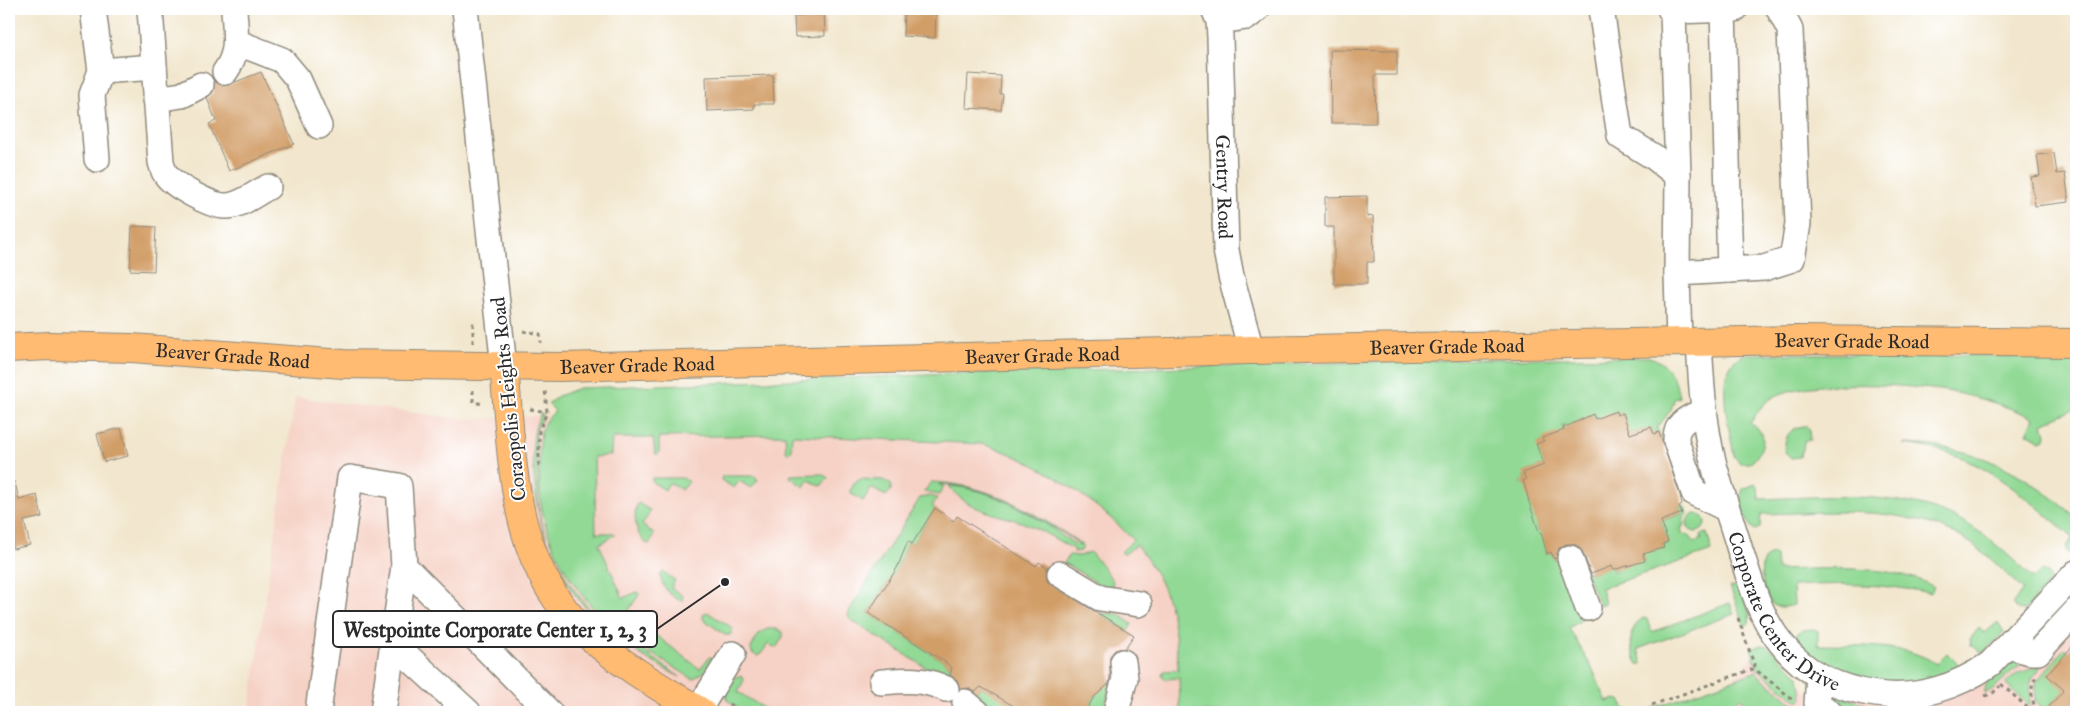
<svg xmlns="http://www.w3.org/2000/svg" width="2085" height="721" viewBox="0 0 2085 721" font-family="'IM FELL Great Primer',serif">
	<style>
		.built { fill: #f6d1c5 }
		.green { fill: #91d994; stroke: #5e8260 }
		.building { fill: #d29e68 }
		.lines { fill: none; stroke-linecap: round; stroke-linejoin: round }
		.minor-casing { stroke: #8e897c; stroke-width: 28 }
		.major-casing { stroke: #8e897c; stroke-width: 30 }
		.path { stroke: #8e897c; stroke-width: 3; stroke-dasharray: 4 4; stroke-linecap: butt }
		.minor { stroke: #fff; stroke-width: 25 }
		.major { stroke: #ffbb71; stroke-width: 28 }
		.labels { text-anchor: middle; stroke-width: 4; stroke-linejoin: round; paint-order: stroke }
		.street-label { font-size: 20px; fill: #2b2b2b; stroke: #fff }
		.leader { fill: none; stroke: #2b2b2b; stroke-width: 2 }
		.callout-dot { fill: #2b2b2b; stroke: #fff; stroke-width: 2 }
		.callout { fill: #fff; stroke: #2b2b2b; stroke-width: 2 }
		.callout-label { font-size: 21px; text-anchor: middle; font-weight: bold; fill: #2b2b2b }
	</style>
	<rect width="100%" height="100%" fill="#fff"/>
	<filter id="ink" filterUnits="userSpaceOnUse"><feTurbulence type="fractalNoise" baseFrequency=".02" numOctaves="2"/><feDisplacementMap in="SourceGraphic" scale="10" xChannelSelector="R" yChannelSelector="G"/><feConvolveMatrix kernelMatrix="1 2 1 2 8 2 1 2 1" color-interpolation-filters="sRGB"/></filter>
	<filter id="wash" filterUnits="userSpaceOnUse"><feTurbulence type="fractalNoise" baseFrequency=".0096" numOctaves="4" result="noise"/><feDisplacementMap in="SourceGraphic" scale="20" xChannelSelector="R" yChannelSelector="G"/><feGaussianBlur stdDeviation="1.12" result="paint"/><feColorMatrix in="noise" values="0 0 0 0 0 0 0 0 0 0 0 0 0 0 0 0 0 1.4 0 .05"/><feComposite in="paint" operator="in"/></filter>
	<g filter="url(#wash)">
		<rect width="100%" height="100%" fill="#f2e7ce"/>
		<g class="built">
			<polygon points="1027,396 1160,508 1205,712 249,712 295,397 463,419"/>
			<polygon points="2076,580 2076,712 1700,712 1759,651 1818,699 1981,678"/>
		</g>
		<g class="green">
			<path d="M1829,354L2076,357V408L2043,424L2046,434L2045,439L2041,441L2027,433L2034,418C2009,407 1984,399 1957,393C1919,385 1804,377 1772,398C1762,404 1756,414 1750,424C1753,426 1758,428 1760,431C1768,439 1758,459 1750,463H1740L1734,456C1730,430 1709,361 1748,354Z"/>
			<path d="M1649,357C1668,362 1677,380 1679,398L1675,397L1671,410L1657,428L1659,432L1654,434L1651,427L1630,434L1623,413L1617,415L1616,412L1596,423L1593,414L1568,433L1565,425H1562L1565,434L1543,438L1544,441L1537,444L1544,465L1524,473L1526,480L1521,481L1522,484L1526,482L1533,500L1529,502V504L1534,503L1538,530L1539,532L1544,531L1550,549L1546,551L1547,554L1551,552L1554,559L1560,557L1583,619L1569,628L1593,670L1607,702L1615,699L1620,700L1627,712H1180L1179,678L1164,679L1162,675L1164,671L1178,670C1176,620 1169,584 1136,545L1125,554L1122,553V551L1133,540C1098,501 1032,457 982,444L792,435L791,451L788,453L786,451L785,435L659,437V453L657,455L655,453L653,438H612L611,455L594,457L596,533H614L615,535L599,544L623,598L637,592L640,593L627,613L700,669L709,657L714,658L704,672L693,679C665,662 636,645 610,624C578,597 552,555 543,515C538,493 539,453 541,431L546,420L555,411L548,404L558,396L579,388L1005,372L1485,359Z"/>
			<path d="M541,413L543,417L537,428L536,434L539,514L548,544L569,583L583,601L600,621L680,677C596,635 539,574 534,476C533,454 530,434 541,413Z"/>
			<path d="M1806,426L1809,429L1810,440L1804,441L1803,449L1800,457L1791,458L1785,452C1783,437 1791,426 1806,426Z"/>
			<path d="M1903,444C1975,445 2023,471 2076,517V558L2066,551V546L2073,538C2038,507 1994,468 1949,453C1934,448 1918,446 1903,444Z"/>
			<polygon points="822,474 828,478 821,486 808,480 804,487 790,477 791,475"/>
			<polygon points="722,476 755,476 758,480 751,488 739,481 734,488 721,480"/>
			<polygon points="652,478 683,478 689,482 682,490 669,483 665,490 652,482"/>
			<polygon points="860,479 883,480 891,484 891,490 886,496 871,488 863,501 852,494 850,491 854,484"/>
			<path d="M931,482C990,484 1029,510 1077,541L1083,546L1081,551L1074,552L1073,549C1057,540 1041,530 1024,523C996,513 969,512 949,486C986,488 1018,506 1049,526C1058,532 1071,544 1081,546C1072,538 1060,531 1049,525C1015,502 981,486 939,484V485L944,486L939,495L924,492Z"/>
			<path d="M1755,484L1758,487L1759,499C1823,497 1904,489 1962,521C1989,536 2011,558 2033,578L2042,570L2049,574L2051,580L2025,610H2018L2012,604L2023,590C2005,573 1987,553 1966,540C1904,503 1829,513 1761,514L1760,528L1755,530C1744,523 1738,502 1743,489Z"/>
			<polygon points="930,496 937,498 932,506 935,508 912,544 908,541 897,568 868,613 945,662 950,667 950,677 925,667 851,620 848,616 849,611 920,498"/>
			<path d="M638,503L651,511L642,525L654,534L651,542L648,544C636,540 632,512 638,503Z"/>
			<polygon points="1684,505 1687,513 1684,518 1683,527 1681,528 1683,535 1686,534 1695,542 1702,539 1701,535 1707,533 1712,551 1601,588 1605,604 1600,606 1585,572 1589,571 1591,574 1610,563 1614,572 1616,571 1613,562 1645,561 1642,552 1664,548 1663,544 1668,542 1661,521 1682,514 1679,507"/>
			<circle cx="1696" cy="523" r="9"/>
			<polygon points="1090,552 1101,564 1113,581 1112,586 1104,587 1064,563 1069,555 1080,556"/>
			<path d="M1772,554L1776,555L1777,570C1823,569 1894,563 1934,587L1931,593C1885,584 1840,583 1793,586L1794,605C1788,607 1776,609 1771,603C1763,593 1754,558 1772,554Z"/>
			<path d="M663,572L675,580L671,588L683,596L682,601C670,597 662,587 660,575Z"/>
			<path d="M1735,586C1745,592 1751,613 1749,623L1745,627L1730,587Z"/>
			<path d="M1730,603L1734,614L1638,649L1642,664H1637C1630,646 1626,631 1643,618L1647,619L1652,632Z"/>
			<polygon points="707,612 731,627 733,629 730,635 725,635 703,619 703,615"/>
			<polygon points="1099,613 1118,614 1132,624 1128,631"/>
			<polygon points="1998,622 2004,632 1985,651 1980,651 1971,645 1970,639 1979,628 1985,633"/>
			<polygon points="767,629 777,629 783,632 783,637 776,648 768,644 761,654 757,656 752,653 751,648 758,635"/>
			<path d="M1814,629L1818,631V645C1852,646 1908,643 1936,664L1947,653L1958,664V668C1950,676 1933,679 1922,681C1887,687 1845,682 1815,660C1808,654 1802,647 1795,641L1796,635L1802,630Z"/>
			<polygon points="1761,645 1768,646 1799,676 1802,698 1799,702 1758,669 1751,649"/>
			<polygon points="2065,648 2068,651 2064,690 2049,706 2056,712 2044,712 2035,700 2036,682"/>
			<path d="M2018,661L2019,667C2005,673 1999,689 1985,693C1984,677 2004,663 2018,661Z"/>
			<path d="M2042,665C2030,678 2027,689 2031,707L2005,684L2017,674Z"/>
			<polygon points="1755,672 1804,712 1757,712 1740,698 1728,712 1655,712 1653,708"/>
			<path d="M739,676L743,677L744,680L738,692L770,712H744L727,700C726,689 728,678 739,676Z"/>
			<polygon points="1111,681 1104,712 1085,712 1094,697"/>
			<polygon points="982,687 988,691 989,690 1024,712 995,712 974,693"/>
			<polygon points="1830,694 1871,705 1874,707 1876,712 1843,712 1828,700"/>
		</g>
		<g id="blocks">
			<g class="building">
				<polygon points="803,9 824,9 825,36 795,37 794,16 803,15"/>
				<polygon points="916,9 936,10 935,38 903,36 904,13 916,13"/>
				<polygon points="1330,50 1397,51 1397,75 1375,75 1376,123 1331,123"/>
				<polygon points="261,72 294,144 229,171 209,124 216,121 207,98 213,92 214,81 225,86"/>
				<polygon points="968,74 1001,76 1000,94 1003,94 1001,110 966,108"/>
				<polygon points="773,75 774,104 754,104 754,109 707,111 706,77"/>
				<polygon points="2054,153 2057,174 2065,173 2069,202 2035,206 2031,177 2040,176 2037,155"/>
				<polygon points="1367,196 1367,217 1373,216 1374,262 1367,262 1367,284 1334,284 1334,227 1325,227 1325,197"/>
				<polygon points="132,226 156,227 154,271 130,270"/>
				<polygon points="1616,411 1617,415 1623,413 1630,434 1651,427 1654,434 1659,432 1680,495 1682,505 1679,507 1682,513 1661,521 1668,542 1663,544 1664,548 1643,554 1645,561 1613,570 1612,566 1591,574 1583,553 1579,547 1573,544 1566,544 1559,548 1556,558 1554,559 1551,552 1547,554 1541,532 1539,532 1530,505 1523,480 1526,480 1523,473 1544,465 1536,444 1544,441 1542,438 1564,430 1563,428 1593,414 1595,419"/>
				<polygon points="121,428 128,456 104,462 97,434"/>
				<polygon points="15,482 19,500 37,495 42,517 24,521 30,545 13,549 9,529 9,483"/>
				<polygon points="935,508 954,521 957,516 1036,566 1039,562 1047,567 1046,574 1047,581 1053,586 1134,635 1125,648 1115,650 1110,656 1110,677 1109,684 1094,697 1085,712 1024,712 981,687 975,692 968,688 960,689 957,680 950,675 952,668 945,662 868,613 897,568 908,541 912,544"/>
				<polygon points="2076,642 2076,712 2044,712 2064,690 2047,675"/>
			</g>
		</g>
	</g>
	<g filter="url(#ink)">
		<use href="#blocks" fill-opacity="0" stroke="#8e897c" stroke-width="1"/>
		<g class="lines">
			<g class="minor-casing">
				<g id="minor">
					<polyline points="93,9 101,71 92,95 97,159"/>
					<path d="M150,9L161,162C162,165 163,170 165,173C171,185 211,206 225,206C239,207 256,193 268,187"/>
					<polyline points="465,9 504,367"/>
					<path id="s1" d="M1214,9L1219,21L1220,37L1226,250L1231,276L1251,350"/>
					<polyline points="1601,9 1620,136 1654,157 1678,176 1677,273 1679,342"/>
					<polyline points="1670,9 1673,11 1735,9"/>
					<polyline points="1723,9 1730,270"/>
					<polyline points="1673,11 1678,176"/>
					<polyline points="1219,21 1247,17 1257,9"/>
					<polyline points="236,42 282,60 298,79 319,126"/>
					<polyline points="101,71 154,67"/>
					<path d="M225,72C240,52 235,32 234,9"/>
					<polyline points="156,99 182,95 201,85"/>
					<polyline points="1677,273 1764,268 1792,259 1798,224 1790,30 1779,9"/>
					<path id="s2" d="M1699,342C1701,378 1703,413 1710,448C1717,482 1730,516 1740,550C1751,582 1759,616 1781,643C1804,673 1839,689 1876,694C1917,700 1957,687 1990,664L2076,573"/>
					<path d="M1704,411C1689,418 1675,422 1676,441L1694,493L1727,509"/>
					<polyline points="1570,558 1588,608"/>
					<polyline points="1060,574 1100,598 1139,604"/>
					<polyline points="393,643 468,712"/>
					<polyline points="2009,646 2030,652 2038,652 2076,611"/>
					<polyline points="1819,676 1817,703 1829,712"/>
					<path d="M882,682C905,680 924,678 946,689"/>
					<polyline points="965,702 977,712"/>
					<polyline points="318,712 350,478 399,486 404,566 549,712"/>
					<polyline points="383,712 404,566"/>
					<polyline points="697,712 733,654"/>
					<polyline points="1116,712 1125,678 1123,662"/>
				</g>
			</g>
			<g class="major-casing">
				<g id="major">
					<path id="s3" d="M9,348L49,346L132,348L343,364L559,367L1251,350L1795,340L2076,343"/>
					<path d="M504,367C513,460 510,563 585,632C619,664 661,688 701,712"/>
				</g>
			</g>
			<g class="path">
				<polyline points="523,331 540,334 541,343"/>
				<polyline points="473,343 473,324 477,325"/>
				<polyline points="473,390 473,402 484,404"/>
				<polyline points="530,409 547,412"/>
				<polyline points="539,466 539,431 547,412 545,389"/>
				<polyline points="1738,618 1756,670"/>
				<polyline points="2001,684 2030,710 2036,712"/>
				<polyline points="1985,696 1993,693 2000,686"/>
				<polyline points="729,704 741,712"/>
				<polyline points="1652,705 1750,670 1756,670 1795,701"/>
				<path d="M2037,712C2031,699 2029,687 2037,675"/>
			</g>
			<use href="#minor" class="minor"/>
			<use href="#major" class="major"/>
		</g>
	</g>
	<g class="labels">
		<g class="street-label">
			<text dy="7" stroke="none"><textPath href="#s1" startOffset="179">Gentry Road</textPath></text>
			<text dy="7" stroke="none"><textPath href="#s3" startOffset="1844">Beaver Grade Road</textPath></text>
			<text dy="7" stroke="none"><textPath href="#s3" startOffset="1439">Beaver Grade Road</textPath></text>
			<text dy="7" stroke="none"><textPath href="#s3" startOffset="1034">Beaver Grade Road</textPath></text>
			<text dy="7" stroke="none"><textPath href="#s3" startOffset="224">Beaver Grade Road</textPath></text>
			<text dy="7" stroke="none"><textPath href="#s3" startOffset="629">Beaver Grade Road</textPath></text>
			<text transform="translate(508 399) rotate(-96)" y="7">Coraopolis Heights Road</text>
			<text dy="7" stroke="none"><textPath href="#s2" startOffset="291">Corporate Center Drive</textPath></text>
		</g>
	</g>
	<path class="leader" d="M725 582L657 629"/>
	<circle class="callout-dot" cx="725" cy="582" r="5"/>
	<rect class="callout" x="333" y="611" width="324" height="36" rx="5"/>
	<g class="callout-label">
		<text x="495" y="637">Westpointe Corporate Center 1, 2, 3</text>
	</g>
	<rect width="2085" height="721" fill="none" stroke="#fff" stroke-width="30"/>
</svg>
